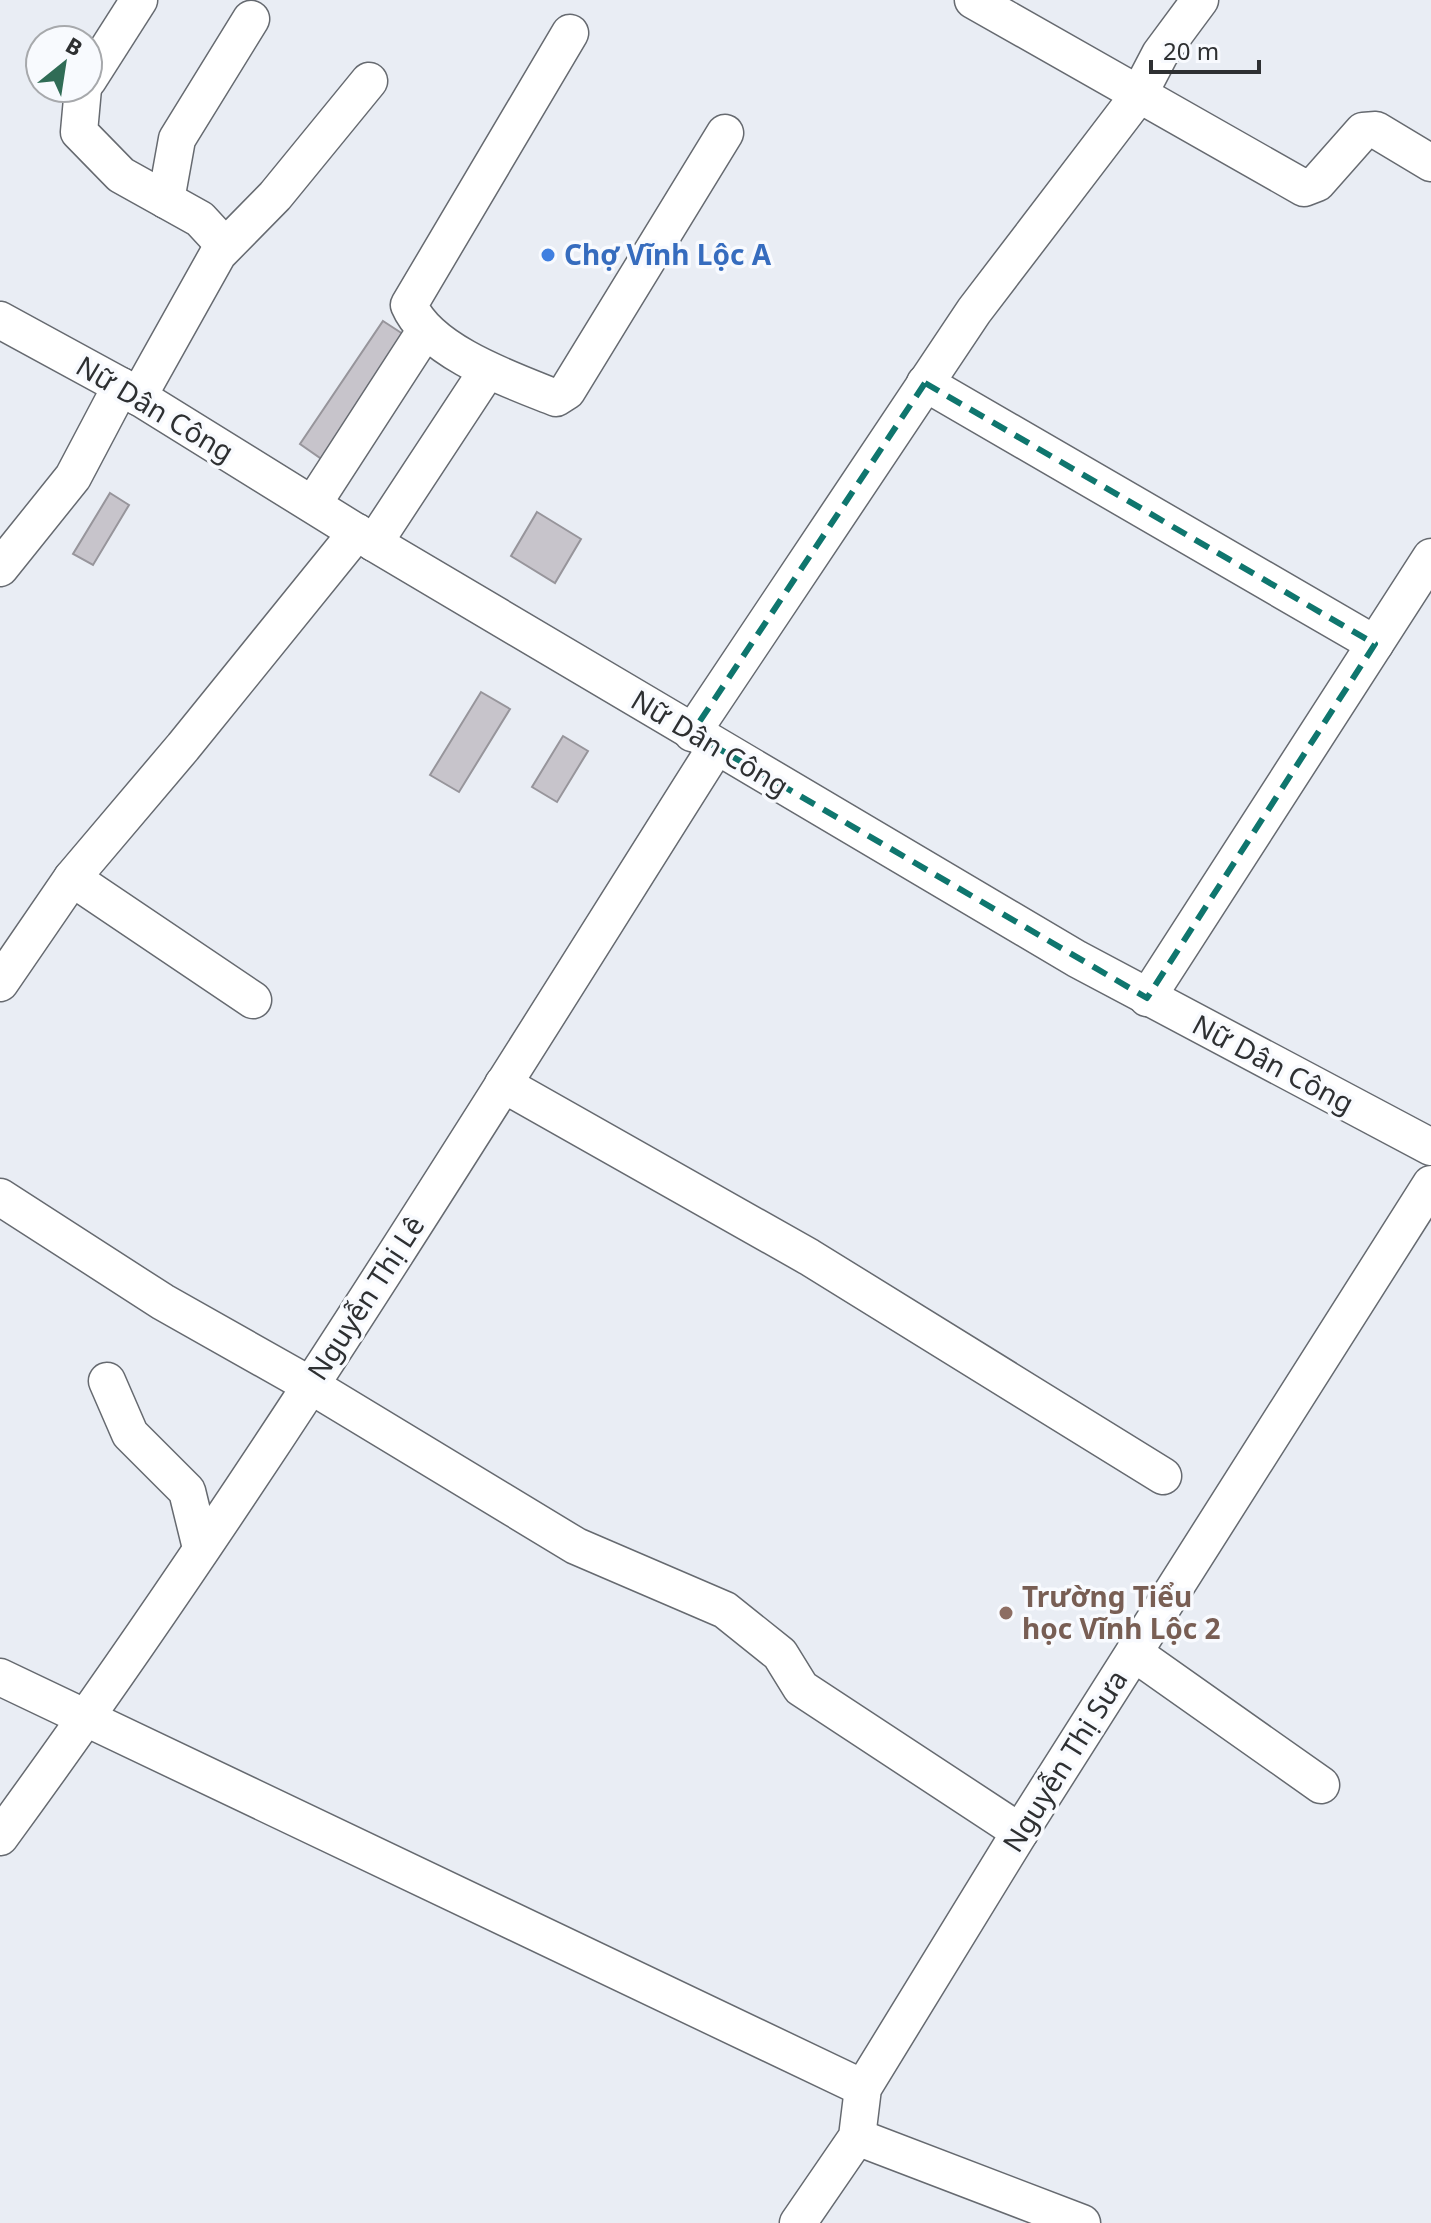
<svg xmlns="http://www.w3.org/2000/svg" width="1431" height="2223" viewBox="0 0 1431 2223" font-family="'Noto Sans',sans-serif">
	<style>
		.building { fill: #c7c4cb; stroke: #97959b; stroke-width: 2 }
		.lines { fill: none; stroke-linecap: round; stroke-linejoin: round }
		.minor-casing { stroke: #666a70; stroke-width: 39 }
		.minor { stroke: #fff; stroke-width: 36 }
		.marked { fill: none; stroke: #0f766e; stroke-width: 6; stroke-dasharray: 16 10; stroke-linejoin: round }
		.shop-dot { fill: #3f7fe0; stroke: #f8fafe; stroke-width: 3 }
		.education-dot { fill: #8d6e63; stroke: #f8fafe; stroke-width: 3 }
		.labels { text-anchor: middle; stroke-width: 7; stroke-linejoin: round; paint-order: stroke }
		.shop-label { font-size: 28px; font-weight: bold; fill: #366cbe; stroke: #f8fafe; text-anchor: start }
		.street-label { font-size: 28px; fill: #2e3032; stroke: #f8fafe }
		.education-label { font-size: 28px; font-weight: bold; fill: #785e54; stroke: #f8fafe; text-anchor: start }
	</style>
	<rect width="100%" height="100%" fill="#e9edf4"/>
	<g class="building">
		<polygon points="383,321 406,336 323,460 300,444"/>
		<polygon points="110,493 129,505 93,565 73,554"/>
		<polygon points="537,512 581,539 555,583 511,556"/>
		<polygon points="481,692 510,709 459,792 430,775"/>
		<polygon points="563,736 588,751 557,802 532,787"/>
	</g>
	<g class="lines">
		<g class="minor-casing">
			<g id="minor">
				<polyline points="973,0 1304,188 1317,183 1363,131 1376,130 1431,163"/>
				<path d="M570,33L409,305C429,352 511,380 556,398L567,391L725,133"/>
				<polyline points="88,80 139,0"/>
				<polyline points="83,88 79,132 121,175 200,219 225,246"/>
				<polyline points="166,200 177,139 251,19"/>
				<polyline points="0,320 121,386 374,543 1077,959 1431,1147"/>
				<polyline points="925,383 1375,644"/>
				<polyline points="138,397 218,254 275,196 369,81"/>
				<polyline points="313,504 425,331"/>
				<polyline points="374,543 487,371"/>
				<polyline points="0,568 73,477 121,386"/>
				<polyline points="692,733 974,311 1138,96 1160,54 1200,0"/>
				<polyline points="72,878 253,1000"/>
				<polyline points="0,983 72,878 183,747 357,532"/>
				<polyline points="1147,998 1431,557"/>
				<polyline points="503,1084 809,1257 1163,1476"/>
				<polyline points="0,1197 163,1302 310,1385 576,1546 725,1610 780,1654 801,1688 1020,1832"/>
				<polyline points="107,1381 130,1434 187,1491 201,1548"/>
				<polyline points="1134,1653 1321,1785"/>
				<polyline points="0,1677 863,2088"/>
				<path d="M0,1837C257,1486 484,1114 716,747"/>
				<polyline points="857,2137 1082,2223"/>
				<polyline points="798,2223 857,2137 863,2088 1020,1832 1431,1184"/>
			</g>
		</g>
		<use href="#minor" class="minor"/>
	</g>
	<path class="marked" d="M925,383L1375,644L1147,998L692,733Z"/>
	<circle class="shop-dot" cx="548" cy="255" r="8"/>
	<circle class="education-dot" cx="1006" cy="1613" r="8"/>
	<g class="labels">
		<g class="shop-label">
			<text x="564" y="265">Chợ Vĩnh Lộc A</text>
		</g>
		<g class="street-label">
			<text transform="translate(155 409) rotate(31)" y="10">Nữ Dân Công</text>
			<text transform="translate(710 743) rotate(31)" y="10">Nữ Dân Công</text>
			<text transform="translate(1273 1064) rotate(28)" y="10">Nữ Dân Công</text>
			<text transform="translate(366 1298) rotate(-57)" y="10">Nguyễn Thị Lê</text>
			<text transform="translate(1065 1761) rotate(-58)" y="10">Nguyễn Thị Sưa</text>
		</g>
		<g class="education-label">
			<text x="1022" y="1607">Trường Tiểu<tspan x="1022" dy="32">học Vĩnh Lộc 2</tspan></text>
		</g>
	</g>
	<g transform="translate(64 64) rotate(30)"><circle r="38" fill="#f8fafe" stroke="#a7a9ac" stroke-width="2"/>
	<path d="M0-6L14 30L0 20L-14 30Z" fill="#306c56"/>
	<text y="-12" font-size="22" font-weight="bold" text-anchor="middle" fill="#2e3032">B</text>
	</g>
	<path d="M1151 60v12h108v-12" fill="none" stroke="#2e3032" stroke-width="4"/>
	<text x="1163" y="60" font-size="24" fill="#2e3032" stroke="#f8fafe" stroke-width="6" paint-order="stroke">20 m</text>
</svg>
